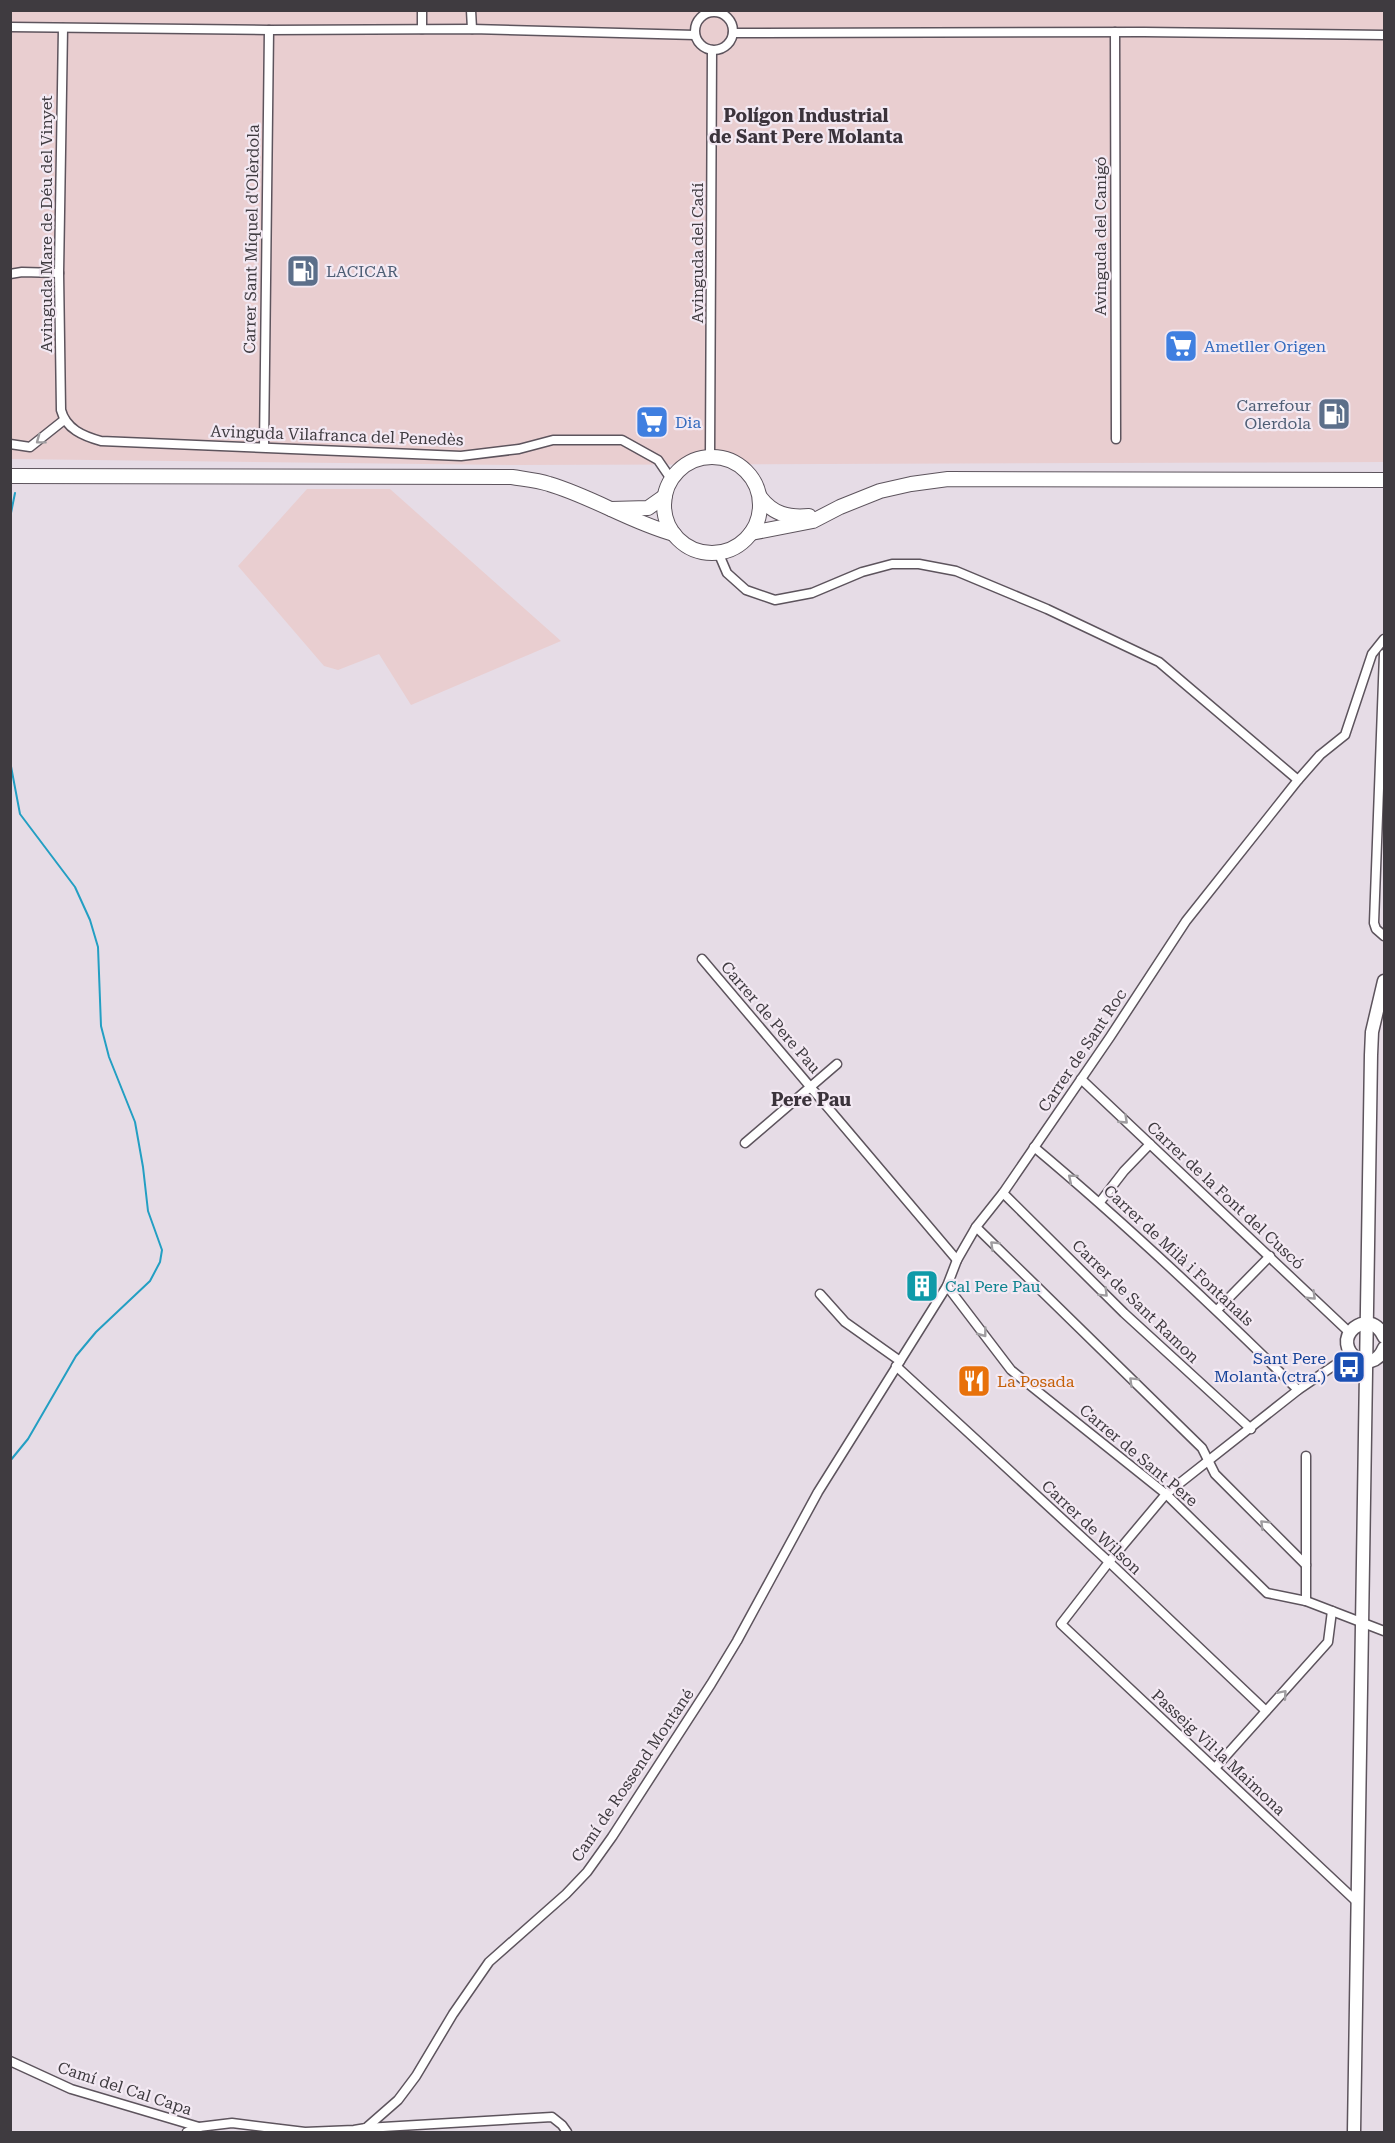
<svg xmlns="http://www.w3.org/2000/svg" width="1395" height="2143" viewBox="0 0 1395 2143" font-family="'Roboto Serif',serif">
	<style>
		.commercial { fill: #e9ced0 }
		.lines { fill: none; stroke-linecap: round; stroke-linejoin: round }
		.stream { stroke: #239fc3; stroke-width: 2 }
		.street-casing { stroke: #5d545d; stroke-width: 11 }
		.secondary-casing { stroke: #5d545d; stroke-width: 15 }
		.primary-casing { stroke: #5d545d; stroke-width: 16 }
		.street { stroke: #fff; stroke-width: 8 }
		.secondary { stroke: #fff; stroke-width: 12 }
		.primary { stroke: #fff; stroke-width: 14 }
		.oneway { stroke: #9f9da0 }
		.labels { text-anchor: middle; stroke-width: 4.5; stroke-linejoin: round; paint-order: stroke }
		.street-label { font-size: 16px; fill: #3f3b40; stroke: #f3e9f3 }
		.service-label { font-size: 16px; fill: #4e5e75; stroke: #f3e9f3; text-anchor: start }
		.shop-label { font-size: 16px; fill: #366cbe; stroke: #f3e9f3; text-anchor: start }
		.culture-label { font-size: 16px; fill: #0d838f; stroke: #f3e9f3; text-anchor: start }
		.transit-label { font-size: 16px; fill: #164399; stroke: #f3e9f3; text-anchor: end }
		.food-label { font-size: 16px; fill: #c56008; stroke: #f3e9f3; text-anchor: start }
		.neighbourhood-label { font-size: 18px; font-weight: bold; fill: #3b333b; stroke: #f3e9f3 }
	</style>
	<rect width="100%" height="100%" fill="#e6dce6"/>
	<g class="commercial">
		<polygon points="11,11 1384,11 1384,462 512,465 11,459"/>
		<polygon points="307,489 390,489 561,641 411,705 379,654 338,670 324,666 238,566"/>
	</g>
	<g class="lines">
		<g class="stream">
			<polyline points="10,518 15,493"/>
			<polyline points="10,761 20,814 75,887 90,920 98,947 101,1026 109,1057 135,1122 143,1167 148,1211 162,1250 160,1262 150,1281 96,1332 76,1356 28,1439 10,1461"/>
		</g>
		<g class="street-casing">
			<g id="street">
				<polyline points="471,10 472,29"/>
				<circle cx="714" cy="31" r="19"/>
				<polyline points="10,27 269,30 472,29 695,35"/>
				<path d="M63,28L59,273L61,410C66,429 83,436 101,441L461,456L519,449L553,440H622L658,460L671,479"/>
				<polyline points="422,29 422,10"/>
				<polyline points="1115,32 1116,439"/>
				<polyline points="733,33 1144,32 1384,35"/>
				<polyline points="10,274 22,272 59,273"/>
				<polyline points="10,444 30,447 64,420"/>
				<polyline points="264,447 269,30"/>
				<polyline points="710,456 712,50"/>
				<polyline points="718,552 727,573 746,590 775,600 812,593 862,572 892,564 919,564 956,571 1047,609 1159,662 1298,780"/>
				<polyline points="1384,654 1374,923 1376,929 1384,936"/>
				<polyline points="702,959 957,1260"/>
				<polyline points="1081,1079 1350,1333"/>
				<polyline points="745,1143 837,1064"/>
				<path d="M1034,1147C1126,1224 1213,1306 1298,1390"/>
				<polyline points="1003,1193 1124,1313 1251,1429"/>
				<polyline points="1100,1202 1124,1171 1150,1144"/>
				<polyline points="976,1227 1202,1448 1215,1474 1306,1565"/>
				<polyline points="947,1286 1011,1370 1166,1494 1267,1593 1306,1601 1384,1631"/>
				<polyline points="820,1294 845,1322 900,1361"/>
				<polyline points="1217,1310 1270,1256"/>
				<polyline points="1351,1354 1298,1390 1166,1494 1109,1562 1061,1624 1357,1902"/>
				<polyline points="896,1366 1109,1562 1266,1711"/>
				<polyline points="1306,1601 1306,1456"/>
				<polyline points="1215,1768 1328,1642 1332,1611"/>
				<polyline points="10,2061 71,2089 199,2127"/>
				<polyline points="366,2128 552,2117 562,2125 567,2132"/>
				<polyline points="187,2132 199,2127 232,2123 305,2132 354,2130 366,2128 398,2100 416,2076 453,2014 489,1962 566,1894 587,1872 612,1837 711,1684 737,1641 818,1492 947,1286 957,1260 976,1227 1003,1193 1110,1037 1186,921 1298,780 1320,755 1345,735 1372,654 1384,639"/>
			</g>
		</g>
		<g class="secondary-casing">
			<g id="secondary">
				<path d="M1384,1337C1381,1330 1376,1324 1367,1323C1362,1323 1358,1325 1354,1328C1331,1348 1371,1380 1384,1348"/>
				<polyline points="1354,2132 1371,1055 1372,1032 1384,981"/>
			</g>
		</g>
		<g class="primary-casing">
			<g id="primary">
				<circle cx="712" cy="505" r="48"/>
				<path d="M10,476L512,477C524,479 537,480 549,484C593,497 630,522 674,534"/>
				<path d="M760,497C773,514 788,518 809,516"/>
				<polyline points="611,509 648,508 665,496"/>
				<polyline points="751,533 813,521 840,507 880,491 911,484 948,479 1384,480"/>
			</g>
		</g>
		<use href="#street" class="street"/>
		<use href="#secondary" class="secondary"/>
		<use href="#primary" class="primary"/>
	</g>
	<defs><path id="oneway-chevron" d="M-2-3.5L2.5 0L-2 3.5" fill="none" stroke-width="1.6" stroke-linecap="round" stroke-linejoin="round" transform="scale(1.5)"/></defs>
	<g class="oneway">
		<use href="#oneway-chevron" transform="translate(40 440) rotate(143)"/>
		<use href="#oneway-chevron" transform="translate(1124 1120) rotate(43)"/>
		<use href="#oneway-chevron" transform="translate(1072 1178) rotate(-140)"/>
		<use href="#oneway-chevron" transform="translate(994 1245) rotate(-136)"/>
		<use href="#oneway-chevron" transform="translate(1104 1293) rotate(45)"/>
		<use href="#oneway-chevron" transform="translate(1312 1296) rotate(44)"/>
		<use href="#oneway-chevron" transform="translate(983 1333) rotate(53)"/>
		<use href="#oneway-chevron" transform="translate(1133 1381) rotate(-136)"/>
		<use href="#oneway-chevron" transform="translate(1264 1524) rotate(-135)"/>
		<use href="#oneway-chevron" transform="translate(1283 1694) rotate(-49)"/>
	</g>
	<defs>
		<g id="fuel-square" transform="scale(1.725)"><rect x="-9" y="-9" width="18" height="18" rx="4" fill="#5c6f8a" stroke="#f3e9f3"/><path d="M-5.5-6h7V0h2V4h1.3V-2.5L3-4.5l.8-.8L6-3V5H2.5V1h-1V6h-7ZM-4.2-4.7v3.2H.2V-4.7Z" fill="#fff"/></g>
		<g id="supermarket-square" transform="scale(1.725)"><rect x="-9" y="-9" width="18" height="18" rx="4" fill="#3f7fe0" stroke="#f3e9f3"/><path d="M-6-5.5h2.5l.6 2H6L4.5 2H-2.5L-4.4-4H-6ZM-1.5 3.2a1.3 1.3 0 1 0 .1 0ZM3 3.2a1.3 1.3 0 1 0 .1 0Z" fill="#fff"/></g>
		<g id="building-square" transform="scale(1.725)"><rect x="-9" y="-9" width="18" height="18" rx="4" fill="#0f9aa8" stroke="#f3e9f3"/><path d="M-4-6H4V6H1V3H-1V6H-4ZM-2.5-4.3h1.7v1.8h-1.7ZM.8-4.3h1.7v1.8H.8ZM-2.5-1h1.7V.8h-1.7ZM.8-1h1.7V.8H.8Z" fill="#fff"/></g>
		<g id="bus-square" transform="scale(1.725)"><rect x="-9" y="-9" width="18" height="18" rx="4" fill="#1a4fb4" stroke="#f3e9f3"/><path d="M-5-6H5V4H4V6H2V4H-2V6H-4V4H-5ZM-3.5-4V0h7V-4ZM-3.5 1.2v1.5H-2V1.2ZM2 1.2v1.5H3.5V1.2Z" fill="#fff"/></g>
		<g id="restaurant-square" transform="scale(1.725)"><rect x="-9" y="-9" width="18" height="18" rx="4" fill="#e8710a" stroke="#f3e9f3"/><path d="M-5-6h1v4h1v-4h1v4h1v-4h1v5L-1.5 .5V6h-2V.5L-5-1ZM5-6V6H3V1.5H1.5Q1.5-4 5-6Z" fill="#fff"/></g>
	</defs>
	<g fill-rule="evenodd">
		<use href="#fuel-square" x="303" y="271"/>
		<use href="#supermarket-square" x="1181" y="346"/>
		<use href="#fuel-square" x="1334" y="414"/>
		<use href="#supermarket-square" x="652" y="422"/>
		<use href="#building-square" x="922" y="1286"/>
		<use href="#bus-square" x="1349" y="1367"/>
		<use href="#restaurant-square" x="974" y="1381"/>
	</g>
	<g class="labels">
		<g class="street-label">
			<text transform="translate(46 224) rotate(-90)" y="6">Avinguda Mare de Déu del Vinyet</text>
			<text transform="translate(1100 236) rotate(-90)" y="6">Avinguda del Canigó</text>
			<text transform="translate(251 239) rotate(-89)" y="6">Carrer Sant Miquel d'Olèrdola</text>
			<text transform="translate(697 253) rotate(-90)" y="6">Avinguda del Cadí</text>
			<text transform="translate(337 435) rotate(2)" y="6">Avinguda Vilafranca del Penedès</text>
			<text transform="translate(771 1017) rotate(49)" y="6">Carrer de Pere Pau</text>
			<text transform="translate(1082 1050) rotate(-56)" y="6">Carrer de Sant Roc</text>
			<text transform="translate(1226 1195) rotate(43)" y="6">Carrer de la Font del Cuscó</text>
			<text transform="translate(1179 1255) rotate(43)" y="6">Carrer de Milà i Fontanals</text>
			<text transform="translate(1136 1301) rotate(44)" y="6">Carrer de Sant Ramon</text>
			<text transform="translate(1139 1455) rotate(40)" y="6">Carrer de Sant Pere</text>
			<text transform="translate(1092 1527) rotate(43)" y="6">Carrer de Wilson</text>
			<text transform="translate(1219 1752) rotate(43)" y="6">Passeig Vil·la Maimona</text>
			<text transform="translate(632 1775) rotate(-56)" y="6">Camí de Rossend Montané</text>
			<text transform="translate(125 2088) rotate(18)" y="6">Camí del Cal Capa</text>
		</g>
		<g class="service-label">
			<text x="326" y="277">LACICAR</text>
			<text x="1311" y="411" text-anchor="end">Carrefour<tspan x="1311" dy="18">Olerdola</tspan></text>
		</g>
		<g class="shop-label">
			<text x="1204" y="352">Ametller Origen</text>
			<text x="675" y="428">Dia</text>
		</g>
		<g class="culture-label">
			<text x="945" y="1292">Cal Pere Pau</text>
		</g>
		<g class="transit-label">
			<text x="1326" y="1364">Sant Pere<tspan x="1326" dy="18">Molanta (ctra.)</tspan></text>
		</g>
		<g class="food-label">
			<text x="997" y="1387">La Posada</text>
		</g>
		<g class="neighbourhood-label">
			<text x="806" y="122">Polígon Industrial<tspan x="806" dy="21">de Sant Pere Molanta</tspan></text>
			<text x="811" y="1106">Pere Pau</text>
		</g>
	</g>
	<rect width="1395" height="2143" fill="none" stroke="#3f3b40" stroke-width="24"/>
</svg>
